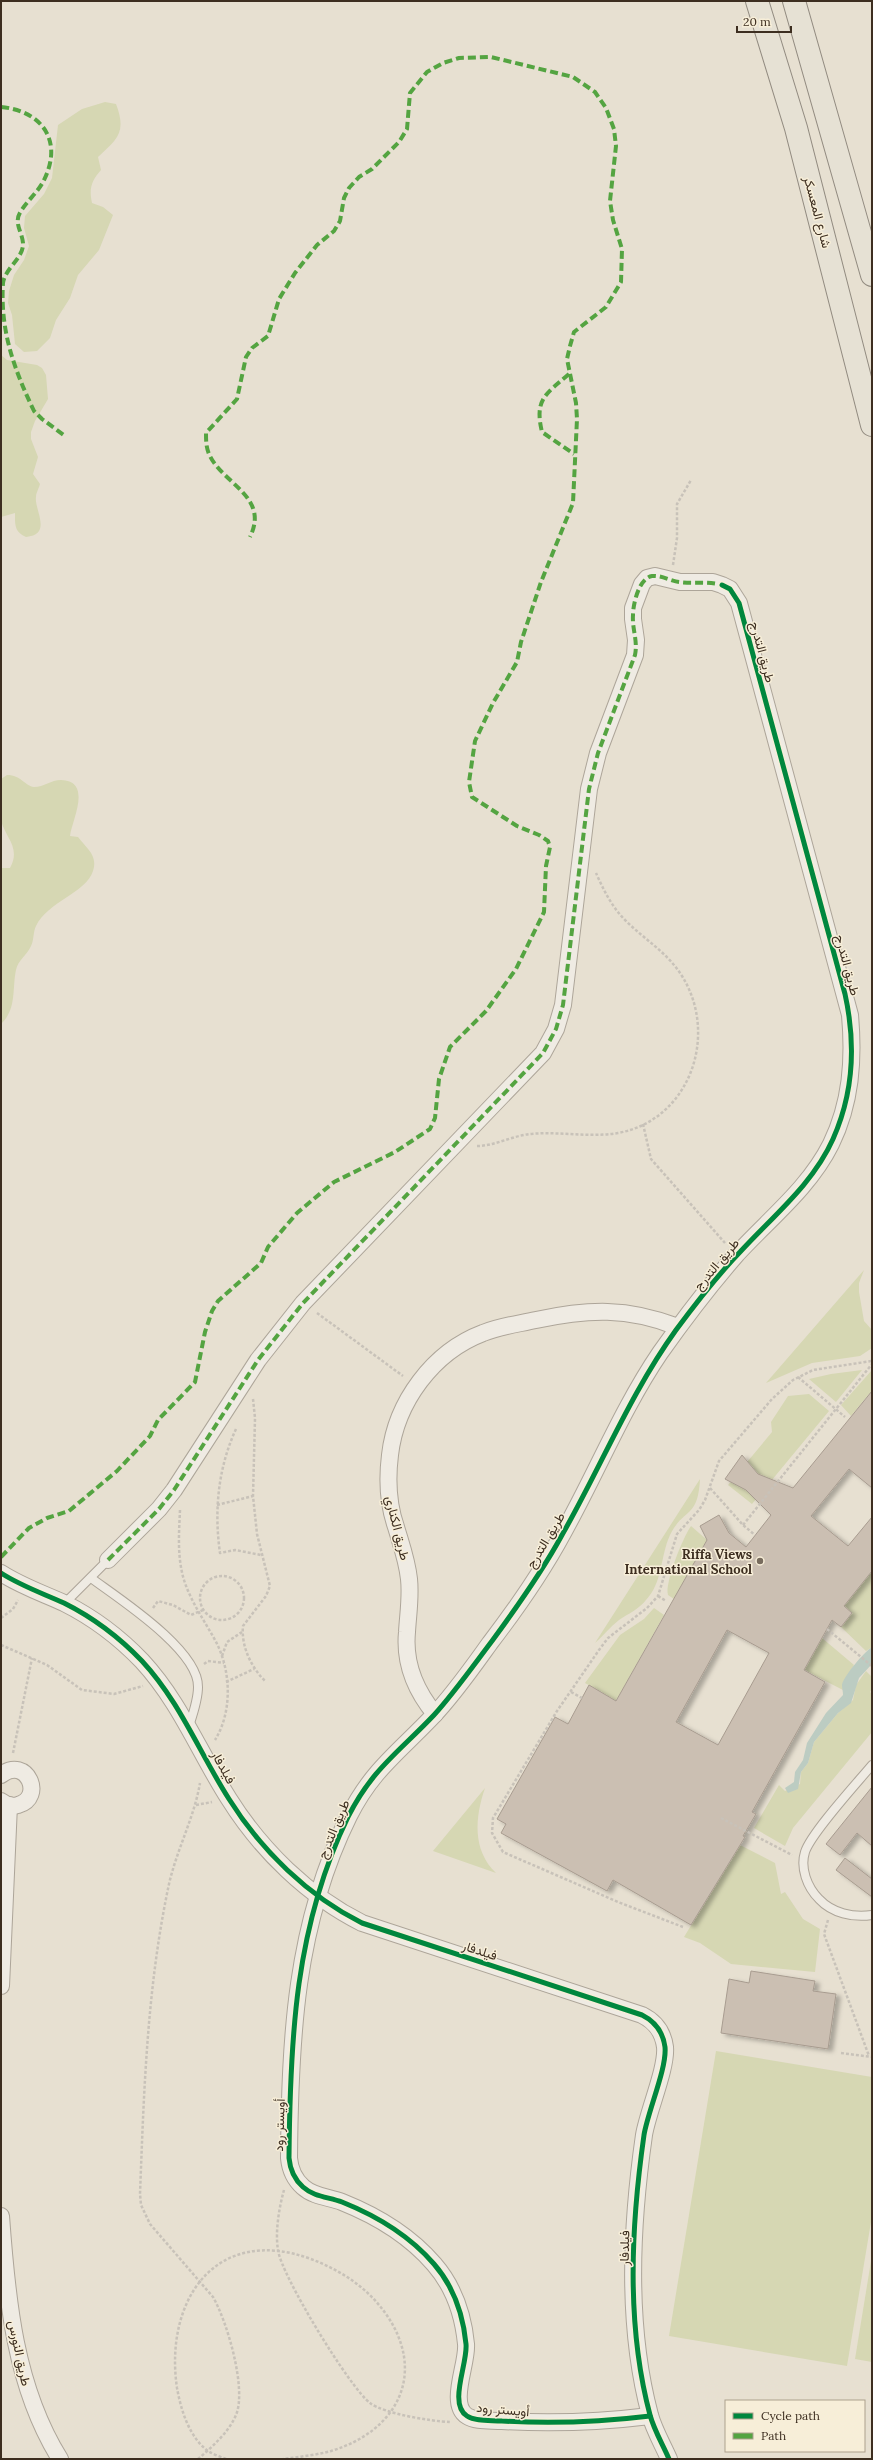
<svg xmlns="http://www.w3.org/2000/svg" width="873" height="2460" viewBox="0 0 873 2460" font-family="Lora,Vazirmatn,serif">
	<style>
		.green { fill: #d6d7b3 }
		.water { fill: #bcccc2 }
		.building { fill: #cbbfb2; stroke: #a89c90; fill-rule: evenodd; filter: url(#shadow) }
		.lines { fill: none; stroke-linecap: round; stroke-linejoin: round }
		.lane-casing { stroke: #ada599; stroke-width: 10 }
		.street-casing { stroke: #ada599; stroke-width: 18 }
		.primary-casing { stroke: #928b80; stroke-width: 24 }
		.path { stroke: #c8c2b9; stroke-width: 2.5; stroke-dasharray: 3 2; stroke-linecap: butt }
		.lane { stroke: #efebe3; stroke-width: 8 }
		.street { stroke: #efebe3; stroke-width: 16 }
		.primary { stroke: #e6e1d4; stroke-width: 22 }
		.quiet { stroke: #54a441; stroke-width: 4; stroke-dasharray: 8 4; stroke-linecap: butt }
		.cycleway-casing { stroke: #f7eed8; stroke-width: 8 }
		.cycleway { stroke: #00873e; stroke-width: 5 }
		.poi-dot { fill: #786c5e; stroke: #f7eed8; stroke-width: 1.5 }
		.labels { text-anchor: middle; stroke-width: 3; stroke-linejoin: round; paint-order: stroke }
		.street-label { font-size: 13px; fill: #3d2e20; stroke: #f7eed8 }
		.poi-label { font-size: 13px; font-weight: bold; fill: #3d2e20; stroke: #f7eed8; text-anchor: end }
	</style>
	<defs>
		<filter id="shadow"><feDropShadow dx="4.5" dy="2.5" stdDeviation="2" flood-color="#0004"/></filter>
	</defs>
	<rect width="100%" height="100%" fill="#e7e0d1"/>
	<g class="green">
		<path d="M105,102L116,104C127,133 117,139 98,157L101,170C91,181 89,189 92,203L103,207L113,215L99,250L78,275L70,298L56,320L50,338L37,351L24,352L15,344L12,315L8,303L9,291L14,275L24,260L29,246L24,228L25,216L44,194L52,178L58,125L82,109Z"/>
		<path d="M1,355L7,360L37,365L42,368L46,375L48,399L35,421L31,432V439L38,457L33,474L40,484C39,488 36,493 36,497C34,509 53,535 26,537C14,532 15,524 15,513L1,517Z"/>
		<path d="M7,775C21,775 25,786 34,787C44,787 51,780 61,780C93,781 72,820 70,836L78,837C87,849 98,855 93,871C86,893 47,902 36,926C33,932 34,940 31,946C27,955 18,960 16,970C12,989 17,1009 1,1024V868H10C21,848 6,838 1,821C0,809 1,791 1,779Z"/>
		<polygon points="864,1270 859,1283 859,1292 864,1321 872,1330 872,1348 860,1356 812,1363 766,1383"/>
		<polygon points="862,1370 836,1402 809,1379 831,1374"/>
		<polygon points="872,1370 872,1396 869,1394 851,1416 841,1405"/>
		<polygon points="809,1394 829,1411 752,1504 728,1485 772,1432 771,1422 788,1396"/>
		<path d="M700,1479C698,1519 684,1507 670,1535C660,1557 663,1582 646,1600C639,1609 628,1614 619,1620C610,1627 603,1636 595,1643Z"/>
		<path d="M691,1526L707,1540L674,1599L668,1595C664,1584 683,1537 691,1526Z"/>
		<polygon points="872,1571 872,1647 866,1651 841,1627 852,1613 844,1606"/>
		<polygon points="654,1608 664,1615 616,1701 585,1683 620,1635 644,1619"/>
		<polygon points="822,1638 854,1665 844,1681 843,1690 804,1670"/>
		<polygon points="866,1671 872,1677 872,1689 870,1692 872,1694 872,1732 793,1828 785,1846 754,1828 779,1785 785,1791 800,1784 801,1772 808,1763 814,1742 838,1713 853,1700 856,1685"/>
		<path d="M485,1788C475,1817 472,1850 496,1873L433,1851Z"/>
		<polygon points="740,1845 775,1863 781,1894 785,1892 803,1919 820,1929 815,1972 731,1964 700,1943 684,1937"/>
		<polygon points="716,2051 872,2077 872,2216 847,2366 669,2336"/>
		<polygon points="872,2255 872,2362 855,2359"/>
	</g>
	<path class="water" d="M872,1647V1664L859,1678L851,1703L838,1713L814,1742L808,1763L801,1772L798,1789L788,1793L785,1788L794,1782L795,1772L803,1760L807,1743L826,1713L843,1695C843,1692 842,1688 842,1685C843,1677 864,1652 872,1647Z"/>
	<g class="building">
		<path d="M872,1391V1488L849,1469L811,1516L848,1546L872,1517V1571L844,1606L852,1613L841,1627L832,1620L804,1670L825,1682L752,1812L756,1814L743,1836L745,1837L691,1925L613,1880L607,1891L501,1833L506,1824L497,1819L555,1717L568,1724L589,1685L616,1701L707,1540L700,1526L719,1515L729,1533L746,1547L771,1515L746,1490L725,1479L742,1455L758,1474L793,1488ZM727,1630L769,1653L718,1745L676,1722Z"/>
		<polygon points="872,1787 872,1846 857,1833 840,1855 826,1844"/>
		<polygon points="845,1858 872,1879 872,1897 836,1870"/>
		<polygon points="751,1971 815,1981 813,1991 836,1994 828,2049 721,2033 729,1979 749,1983"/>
	</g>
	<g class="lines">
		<g class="lane-casing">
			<g id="lane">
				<path d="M91,1578C118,1598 199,1650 198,1687C198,1700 193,1714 189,1726"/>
				<polyline points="64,1604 108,1560"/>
				<path d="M872,1765C857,1783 811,1833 805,1852C800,1868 807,1887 819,1899C832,1913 853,1918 872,1915"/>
			</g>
		</g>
		<g class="street-casing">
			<g id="street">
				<path d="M108,1560L159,1509L174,1490L258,1360L303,1303L543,1053L556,1029L563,1005L589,789L598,753L635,655L636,640L633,619V608L642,584L647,578L655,576L680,582H713L722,585L730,589L739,603L850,1015C854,1060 851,1103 831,1144C809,1188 770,1218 737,1254C710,1285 684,1319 660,1353C622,1409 596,1474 563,1533C542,1572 516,1609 490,1643C472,1668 454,1694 433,1716C399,1752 372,1770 349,1816C295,1925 290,2039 289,2158C290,2169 294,2179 303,2187C314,2197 329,2197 342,2202C377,2216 409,2235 434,2264C454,2287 463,2313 466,2344C468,2363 448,2404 467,2416C476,2422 491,2420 502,2421C552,2424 601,2422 650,2416"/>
				<path d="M1,1573C21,1586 42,1593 64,1603C92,1617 120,1638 142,1661C180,1702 199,1752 229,1799C261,1850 308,1896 362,1923L642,2015C656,2022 663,2032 665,2047C667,2068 648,2111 644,2135C631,2226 626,2325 650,2415C654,2430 663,2445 669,2459"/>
				<path d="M435,1714C416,1691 404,1663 407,1632C408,1614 411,1597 409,1579C407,1560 401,1544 396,1527C388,1504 387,1479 390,1455C396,1402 433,1352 483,1333C500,1326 518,1324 536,1320C588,1309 627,1307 678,1327"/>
				<path d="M1,1775C27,1755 45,1798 18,1805C12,1807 6,1805 1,1801"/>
				<polyline points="1,1986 9,1805"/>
				<path d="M1,2216C7,2300 15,2387 60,2459"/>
			</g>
		</g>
		<g class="primary-casing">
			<g id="primary">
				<polyline points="757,1 796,128 872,425"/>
				<polyline points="794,1 872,275"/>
			</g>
		</g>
		<g class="path">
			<polyline points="673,565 677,538 677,504 691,480"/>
			<polyline points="643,1124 651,1159 725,1243"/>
			<path d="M477,1146C494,1146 512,1136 530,1134C559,1131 588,1138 618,1133C690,1120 719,1035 682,976C667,952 645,940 626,921C612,907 604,891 596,873"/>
			<polyline points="317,1313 403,1376"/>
			<polyline points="798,1377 845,1417"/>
			<path d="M253,1399L255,1418L253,1496L257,1534L270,1586L266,1596L243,1626C241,1646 251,1667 265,1681"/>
			<path d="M236,1429C218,1468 214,1511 220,1553L235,1550L261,1555"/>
			<polyline points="710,1488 743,1525 755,1535"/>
			<polyline points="217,1505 253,1496"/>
			<path d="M180,1510C179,1533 177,1557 184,1580C191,1602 204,1620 215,1640C231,1669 233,1711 215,1740"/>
			<polyline points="743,1525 872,1364"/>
			<circle cx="222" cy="1598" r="22"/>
			<polyline points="658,1596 666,1601"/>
			<polyline points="153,1608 158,1601 173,1605 191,1615 203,1610"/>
			<polyline points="1,1618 13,1609 18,1600"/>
			<polyline points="827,1629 872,1666"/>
			<polyline points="1,1645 47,1665 82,1690 114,1694 143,1686"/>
			<polyline points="222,1656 227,1642 242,1632"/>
			<polyline points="204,1664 208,1661 224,1663"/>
			<polyline points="226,1682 254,1669"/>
			<polyline points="571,1692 582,1698"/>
			<polyline points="13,1753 32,1658"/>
			<polyline points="196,1805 212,1802"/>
			<polyline points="721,1818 792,1855"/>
			<polyline points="828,1920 824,1934 869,2056"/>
			<polyline points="683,1927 618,1902 503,1852 492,1833 493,1818 557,1711 599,1650 608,1638 647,1608 658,1596 677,1534 699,1510 705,1500 719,1461 772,1399 793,1380 813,1370 872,1361"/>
			<polyline points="841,2053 872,2057"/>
			<path d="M284,2190C279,2208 275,2232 278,2250C281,2275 350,2388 370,2403C385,2414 430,2421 450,2422"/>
			<path d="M198,2459C212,2447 229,2432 236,2415C247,2389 227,2321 213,2297L150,2224L141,2205L140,2194C144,2090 147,1987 169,1884C177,1849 194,1818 200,1783"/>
			<path d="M226,2459C220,2457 213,2454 208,2451C189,2437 181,2410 177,2388C164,2300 216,2224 311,2259C340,2270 367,2287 386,2314C427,2373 398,2431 331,2451C316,2455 299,2457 283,2459"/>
		</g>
		<use href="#lane" class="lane"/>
		<use href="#street" class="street"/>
		<use href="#primary" class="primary"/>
		<g class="quiet">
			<path d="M1,107C43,111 64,142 43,182C37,193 27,201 21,211C13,223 22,231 23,243C24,258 5,268 3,283C0,331 14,369 34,411L42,419L65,436"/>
			<path d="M569,374C546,394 534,399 542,432L574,454"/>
			<path d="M1,1557L29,1528L47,1518L69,1511L117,1471L150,1436L158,1420L195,1382L205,1332L212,1311L218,1301L261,1263L268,1247L297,1213L334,1182L395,1152L430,1129L435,1118L439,1079L450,1047L486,1011L516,969L544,912L546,866L550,847L548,841L539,835L517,826L472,797L469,782L475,741L493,703L517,662L521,642L541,582L573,503L577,419L576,403L567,359L570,346L574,332L606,307L621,282L622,249L613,220L610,201L616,146L614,129L606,108L595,92L573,77L491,57L459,58L443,63L427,72L410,93L407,129L399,142L372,169L359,177L349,188L344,198L340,221L334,231L317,245L295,273L279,299L268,336L252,348L246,357L237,399L206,433C206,440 206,447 209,454C222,484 270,496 250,537"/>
			<path d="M108,1560L159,1509L174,1490L258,1360L303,1303L543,1053L556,1029L563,1005L589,789L598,753L635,655C638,641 632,629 633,615C633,604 639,578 652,576C661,575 671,581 679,582C694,584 708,581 722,585"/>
		</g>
		<g class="cycleway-casing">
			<g id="cycleway">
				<path d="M1,1573C21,1586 42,1593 64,1603C92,1617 120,1638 142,1661C180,1702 199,1752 229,1799C261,1850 308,1896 362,1923L642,2015C656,2022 663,2032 665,2047C667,2068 648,2111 644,2135C631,2226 626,2325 650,2415C654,2430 663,2445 669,2459"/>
				<path d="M650,2416C601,2422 552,2424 502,2421C491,2420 476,2422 467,2416C448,2404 468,2363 466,2344C463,2313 454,2287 434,2264C409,2235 377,2216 342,2202C329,2197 314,2197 303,2187C294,2179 290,2169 289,2158C290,2039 295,1926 348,1817C372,1769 399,1752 434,1715C454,1693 473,1666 492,1641C517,1607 542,1572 562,1535C601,1467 630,1394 676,1330C696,1303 717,1276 740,1252C773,1216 813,1184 833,1139C854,1092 856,1044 845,994L739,603L730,589L722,585"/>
			</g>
		</g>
		<use href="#cycleway" class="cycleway"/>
	</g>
	<circle class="poi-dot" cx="760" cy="1561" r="4"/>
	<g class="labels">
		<g class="street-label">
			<text transform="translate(818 212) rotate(75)" y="5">شارع المعسكر</text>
			<text transform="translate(763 652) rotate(75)" y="5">طريق التدرج</text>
			<text transform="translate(848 965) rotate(75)" y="5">طريق التدرج</text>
			<text transform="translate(716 1264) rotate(-50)" y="5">طريق التدرج</text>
			<text transform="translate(398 1528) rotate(76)" y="5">طريق الكناري</text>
			<text transform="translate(545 1540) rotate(-59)" y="5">طريق التدرج</text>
			<text transform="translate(224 1767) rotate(61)" y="5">فيلدفار</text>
			<text transform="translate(333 1829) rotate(-67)" y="5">طريق التدرج</text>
			<text transform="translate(480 1950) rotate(18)" y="5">فيلدفار</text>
			<text transform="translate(279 2125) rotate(-88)" y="5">أويستر رود</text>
			<text transform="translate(624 2248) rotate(-89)" y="5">فيلدفار</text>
			<text transform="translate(20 2353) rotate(78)" y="5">طريق النورس</text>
			<text transform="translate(503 2409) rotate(5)" y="5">أويستر رود</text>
		</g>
		<g class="poi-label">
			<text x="752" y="1559">Riffa Views<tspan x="752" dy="15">International School</tspan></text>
		</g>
	</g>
	<rect width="873" height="2460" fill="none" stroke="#3d2e20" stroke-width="4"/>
	<rect x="725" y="2400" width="140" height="52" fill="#f7eed8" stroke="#ada18e"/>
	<rect x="733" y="2413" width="20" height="6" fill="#00873e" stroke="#ada18e"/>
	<text x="761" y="2420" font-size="12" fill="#3d2e20">Cycle path</text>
	<rect x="733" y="2433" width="20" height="6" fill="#54a441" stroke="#ada18e"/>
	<text x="761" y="2440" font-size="12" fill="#3d2e20">Path</text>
	<path d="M737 26v6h54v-6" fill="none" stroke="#3d2e20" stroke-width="2"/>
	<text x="743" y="26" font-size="12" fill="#3d2e20" stroke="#f7eed8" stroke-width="3" paint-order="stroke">20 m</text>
</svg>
